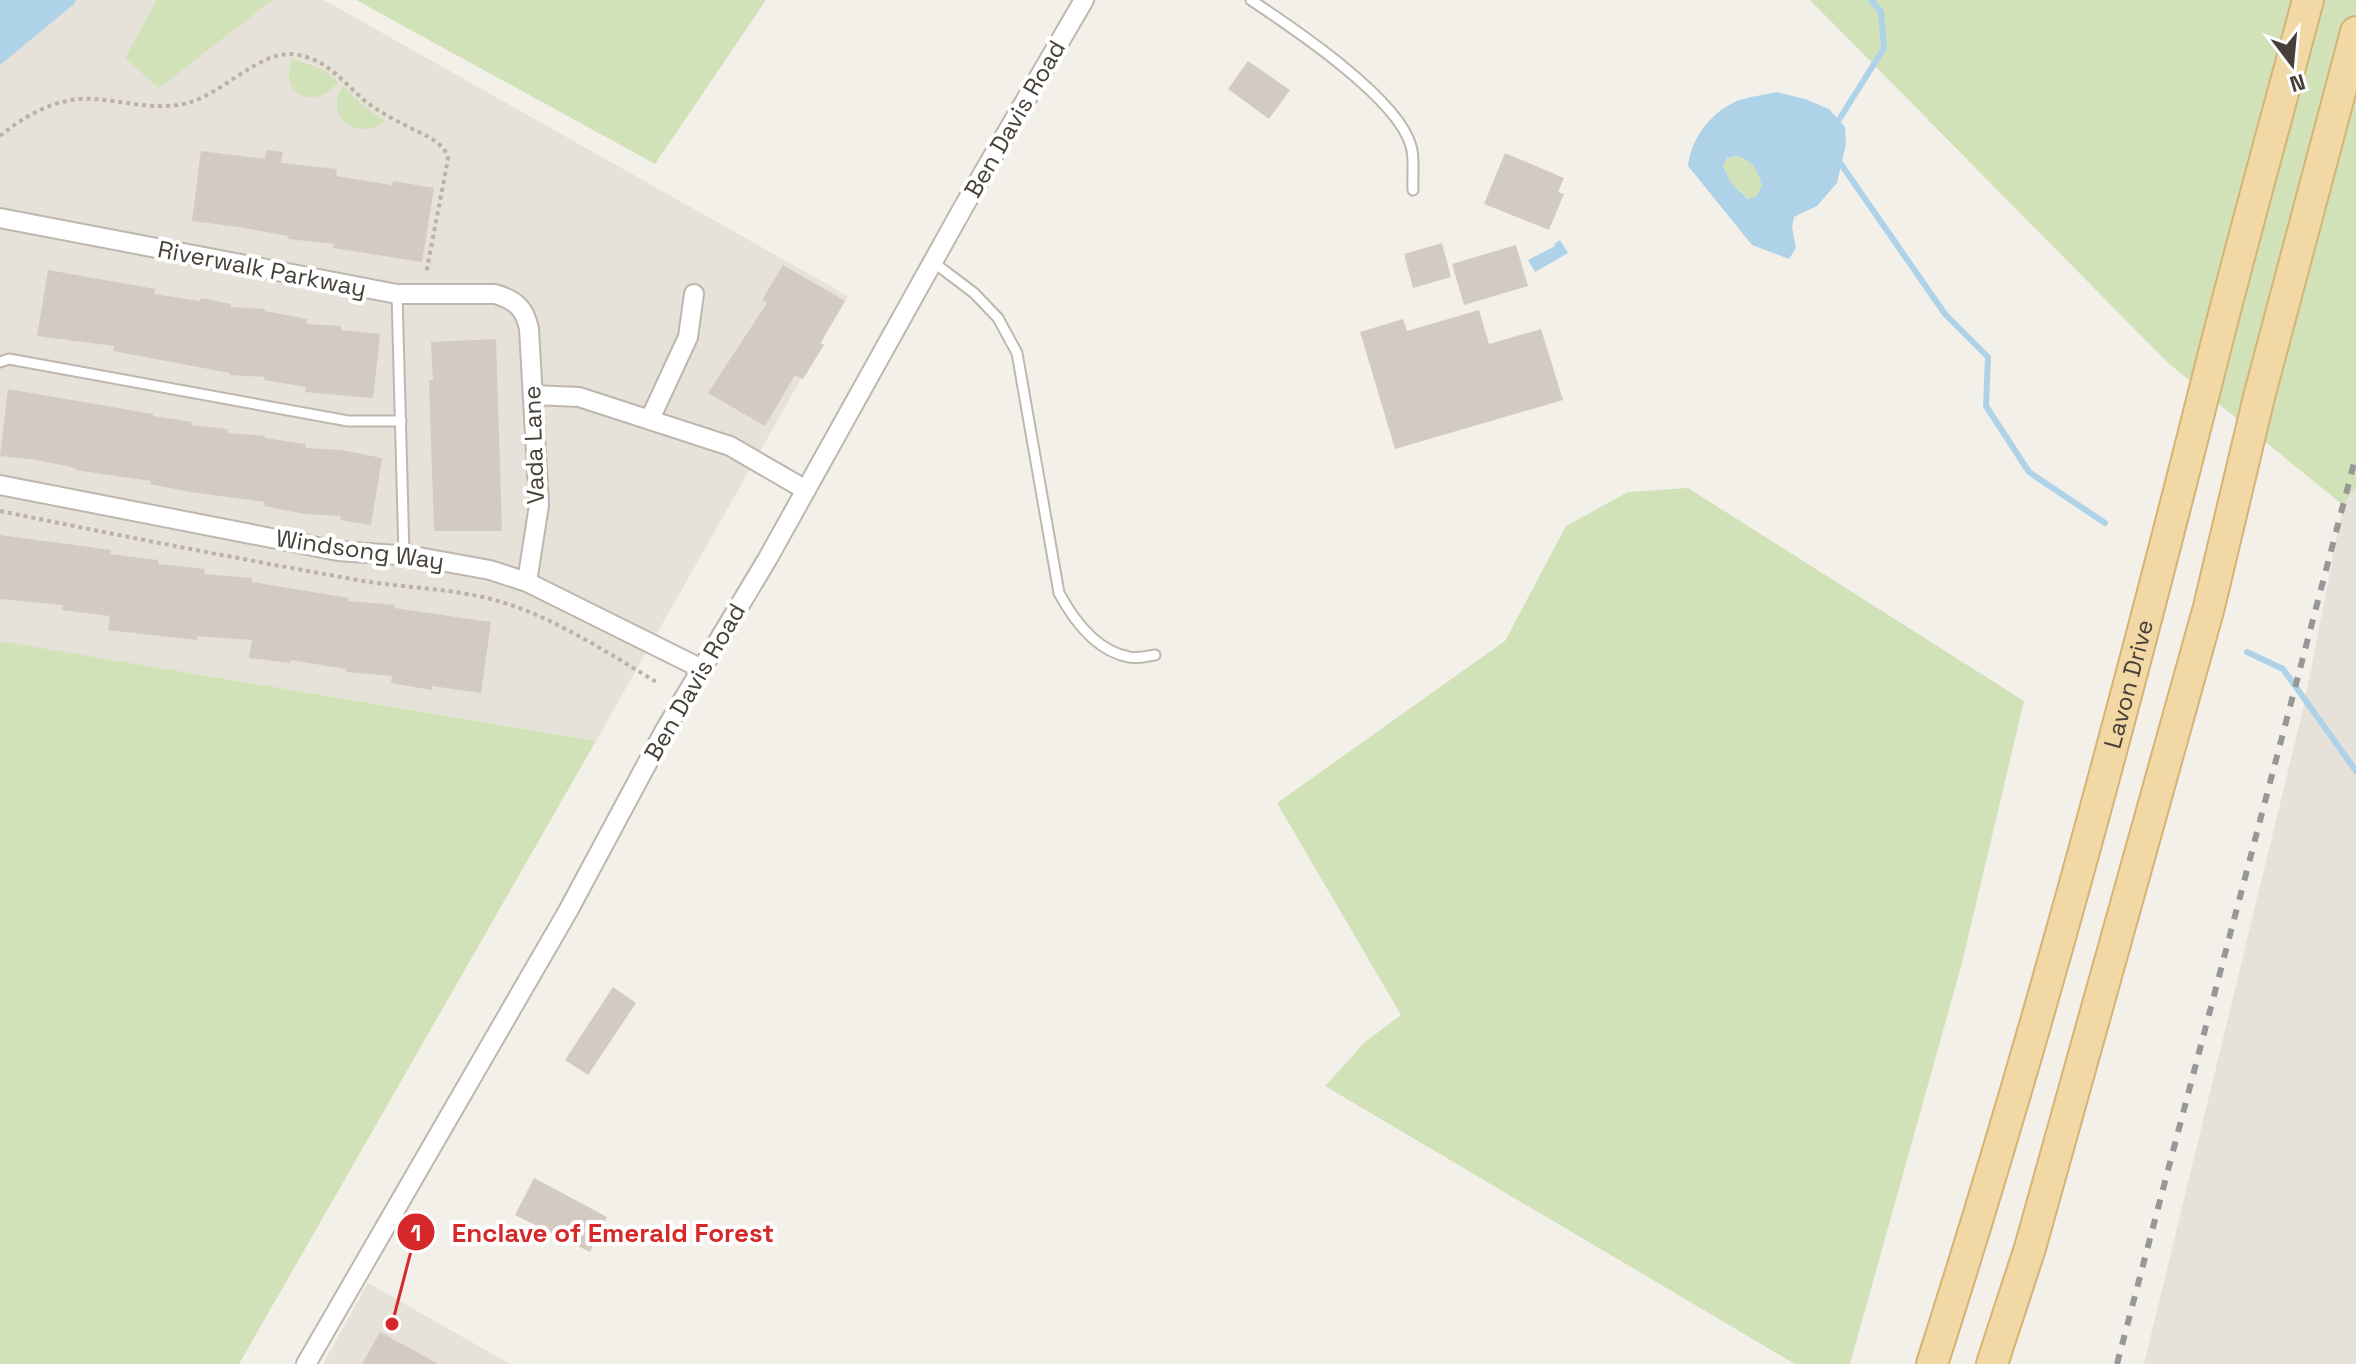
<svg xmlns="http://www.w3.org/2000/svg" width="2356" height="1364" viewBox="0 0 2356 1364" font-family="'Space Grotesk',sans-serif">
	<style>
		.residential { fill: #e6e1d9 }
		.green { fill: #d1e2b8 }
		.water { fill: #aed3e8; fill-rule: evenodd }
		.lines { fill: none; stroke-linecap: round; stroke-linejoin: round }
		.stream { stroke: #aed3e8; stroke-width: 6 }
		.building { fill: #d3cbc1 }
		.lane-casing { stroke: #bdb7ae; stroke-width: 13 }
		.street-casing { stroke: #bdb7ae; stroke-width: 22 }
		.primary-casing { stroke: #d5b376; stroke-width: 34 }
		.path { stroke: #bdb2a1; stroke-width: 4; stroke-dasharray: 4 4; stroke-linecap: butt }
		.lane { stroke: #fff; stroke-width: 9 }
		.street { stroke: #fff; stroke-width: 18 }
		.primary { stroke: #f2d8a4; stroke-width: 30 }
		.rail { stroke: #979797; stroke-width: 6; stroke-dasharray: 10 10; stroke-linecap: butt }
		.labels { text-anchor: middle; stroke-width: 8; stroke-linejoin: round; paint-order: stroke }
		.street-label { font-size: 24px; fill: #464039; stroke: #fff }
		.leader { fill: none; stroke: #d62828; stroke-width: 3 }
		.callout-dot { fill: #d62828; stroke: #fff; stroke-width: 3 }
		.mark-label { font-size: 24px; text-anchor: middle; font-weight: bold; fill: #fff }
		.callout-label { font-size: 26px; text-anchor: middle; font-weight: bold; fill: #d62828; stroke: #fff; stroke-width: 8; stroke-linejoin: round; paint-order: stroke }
	</style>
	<rect width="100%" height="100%" fill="#f3f0ea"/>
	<g class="residential">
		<polygon points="0,0 324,0 848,296 596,741 0,641"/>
		<polygon points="2356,487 2356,1364 2144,1364 2304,705 2343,505"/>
		<polygon points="368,1283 510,1364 323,1364"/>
	</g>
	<g class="green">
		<polygon points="157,0 272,0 159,88 125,58"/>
		<polygon points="356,0 766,0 655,164"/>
		<polygon points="1810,0 2356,0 2356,487 2343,505 2168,363"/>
		<path d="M293,59L324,70L338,82C315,113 276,92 293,59Z"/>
		<path d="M343,86L361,104L385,121C357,143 323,116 343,86Z"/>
		<path d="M1736,156C1753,159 1758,171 1762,186L1757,197L1749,199L1731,183L1723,166L1727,158Z"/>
		<polygon points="1688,488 2024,701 1962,963 1850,1364 1795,1364 1325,1086 1365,1042 1401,1015 1277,803 1505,641 1566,526 1628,492"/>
		<polygon points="0,641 596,741 239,1364 0,1364"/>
	</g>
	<g class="water">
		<polygon points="0,0 76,0 74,4 0,65"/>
		<path d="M1777,92L1805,99L1829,109L1845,127L1846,144L1837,183L1817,206L1794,217L1792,227L1796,248L1789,259L1752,245L1688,166C1691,138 1712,110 1740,100C1751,96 1765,95 1777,92ZM1736,156C1752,159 1758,171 1762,186L1756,197L1748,199L1731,183L1723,166L1727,158Z"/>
		<polygon points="1560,240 1568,253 1535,272 1528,260 1555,246 1554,244"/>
	</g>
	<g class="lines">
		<g class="stream">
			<polyline points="1835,126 1884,48 1881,12 1871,0"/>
			<polyline points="1838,160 1945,314 1988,357 1986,406 2029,472 2105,523"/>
			<polyline points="2247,652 2283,669 2356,771"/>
		</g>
	</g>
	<g class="building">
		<polygon points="1248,61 1290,90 1269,119 1228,89"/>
		<polygon points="266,150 283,152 281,163 337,169 336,176 392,185 393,181 434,188 422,262 333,248 334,244 288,239 289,236 239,227 192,221 201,151 265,159"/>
		<polygon points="1505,153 1564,178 1558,192 1564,194 1549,230 1484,204"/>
		<polygon points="1442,243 1451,277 1413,288 1404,254"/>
		<polygon points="1516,245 1528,286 1464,305 1452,264"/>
		<polygon points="783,265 845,301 820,343 824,345 803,379 795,375 765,426 708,393 767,303 762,300"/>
		<polygon points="48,270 155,289 154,294 200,301 201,298 231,304 231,307 265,309 265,311 307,319 306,324 341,326 341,330 380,334 373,398 305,392 306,387 264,380 265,377 230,375 230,373 113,351 114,346 37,336"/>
		<polygon points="1479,310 1489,344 1541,329 1563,400 1395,449 1360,332 1403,319 1407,331"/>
		<polygon points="496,339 502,531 434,531 429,380 433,380 431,342"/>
		<polygon points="8,389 153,414 153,416 192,422 191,425 228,429 227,433 265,436 265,438 306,444 305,448 341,450 382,458 371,525 340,520 341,516 305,514 264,506 265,502 190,492 150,484 151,481 75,470 76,468 37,460 0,456"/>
		<polygon points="0,535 111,550 110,554 158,560 158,564 205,569 204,574 252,578 252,582 349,598 349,601 395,605 394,608 491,622 481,693 432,686 432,690 391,683 392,676 346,672 346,669 290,660 290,663 249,658 252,640 197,636 197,640 108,630 110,616 62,610 63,605 0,599"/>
		<polygon points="613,987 636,1003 588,1075 565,1060"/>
		<polygon points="534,1178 607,1217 590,1252 515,1215"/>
		<polygon points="380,1332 413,1350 438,1364 362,1364"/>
	</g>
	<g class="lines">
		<g class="lane-casing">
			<g id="lane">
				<path d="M1251,0C1293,28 1398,98 1411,146C1415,159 1412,176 1413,190"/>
				<path d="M933,262L974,293L998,318L1017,353L1059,593C1073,619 1096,651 1129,657C1136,659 1147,656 1155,655"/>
				<polyline points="397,294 404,555"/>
				<polyline points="0,362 9,359 348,421 401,421"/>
			</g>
		</g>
		<g class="street-casing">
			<g id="street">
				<path d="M0,218L397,294H495C515,300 525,308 529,329L539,505L527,582"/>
				<polyline points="533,395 579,397 730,446 806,490"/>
				<polyline points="650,419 688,337 694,294"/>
				<polyline points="0,485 338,551 413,556 490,570 527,582 702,669"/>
				<polyline points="306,1364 568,911 665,730 768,558 964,206 1084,0"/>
			</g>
		</g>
		<g class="primary-casing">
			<g id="primary">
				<path id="s1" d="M1932,1364C2036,1041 2123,714 2206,385C2238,256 2274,128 2308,0"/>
				<polyline points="1992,1364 2030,1248 2209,607 2259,397 2356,32"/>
			</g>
		</g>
		<g class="path">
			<path d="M0,136C25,115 60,96 94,99C126,101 159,112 191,102C223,92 258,54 289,54C299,54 315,59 324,65C339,75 351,89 365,101C384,116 407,126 429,137C438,143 446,148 448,159L426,274"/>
			<path d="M0,511C117,535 234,558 352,579C404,589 457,587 508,604C558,620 613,656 658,683"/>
		</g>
		<use href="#lane" class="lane"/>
		<use href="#street" class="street"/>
		<use href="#primary" class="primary"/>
		<polyline class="rail" points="2117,1364 2356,456"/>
	</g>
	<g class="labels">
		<g class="street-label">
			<text transform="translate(1015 119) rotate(-60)" y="8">Ben Davis Road</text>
			<text transform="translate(262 269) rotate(11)" y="8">Riverwalk Parkway</text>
			<text transform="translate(534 445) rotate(-92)" y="8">Vada Lane</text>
			<text transform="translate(360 550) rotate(8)" y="8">Windsong Way</text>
			<text transform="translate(695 682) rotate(-60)" y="8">Ben Davis Road</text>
			<text dy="8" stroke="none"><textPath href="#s1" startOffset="708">Lavon Drive</textPath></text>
		</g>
	</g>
	<path class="leader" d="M392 1324L416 1232"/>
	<g class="callout-dot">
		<circle cx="392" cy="1324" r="8"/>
		<circle cx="416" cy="1232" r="20"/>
	</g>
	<g class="mark-label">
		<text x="416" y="1241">1</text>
	</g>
	<g class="callout-label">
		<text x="613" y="1242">Enclave of Emerald Forest</text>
	</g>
	<g transform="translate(2292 64) rotate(164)" stroke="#ffffff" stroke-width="6" paint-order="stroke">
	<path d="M0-6L14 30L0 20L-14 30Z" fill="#464039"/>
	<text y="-12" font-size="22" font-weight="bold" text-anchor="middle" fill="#464039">N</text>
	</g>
</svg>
